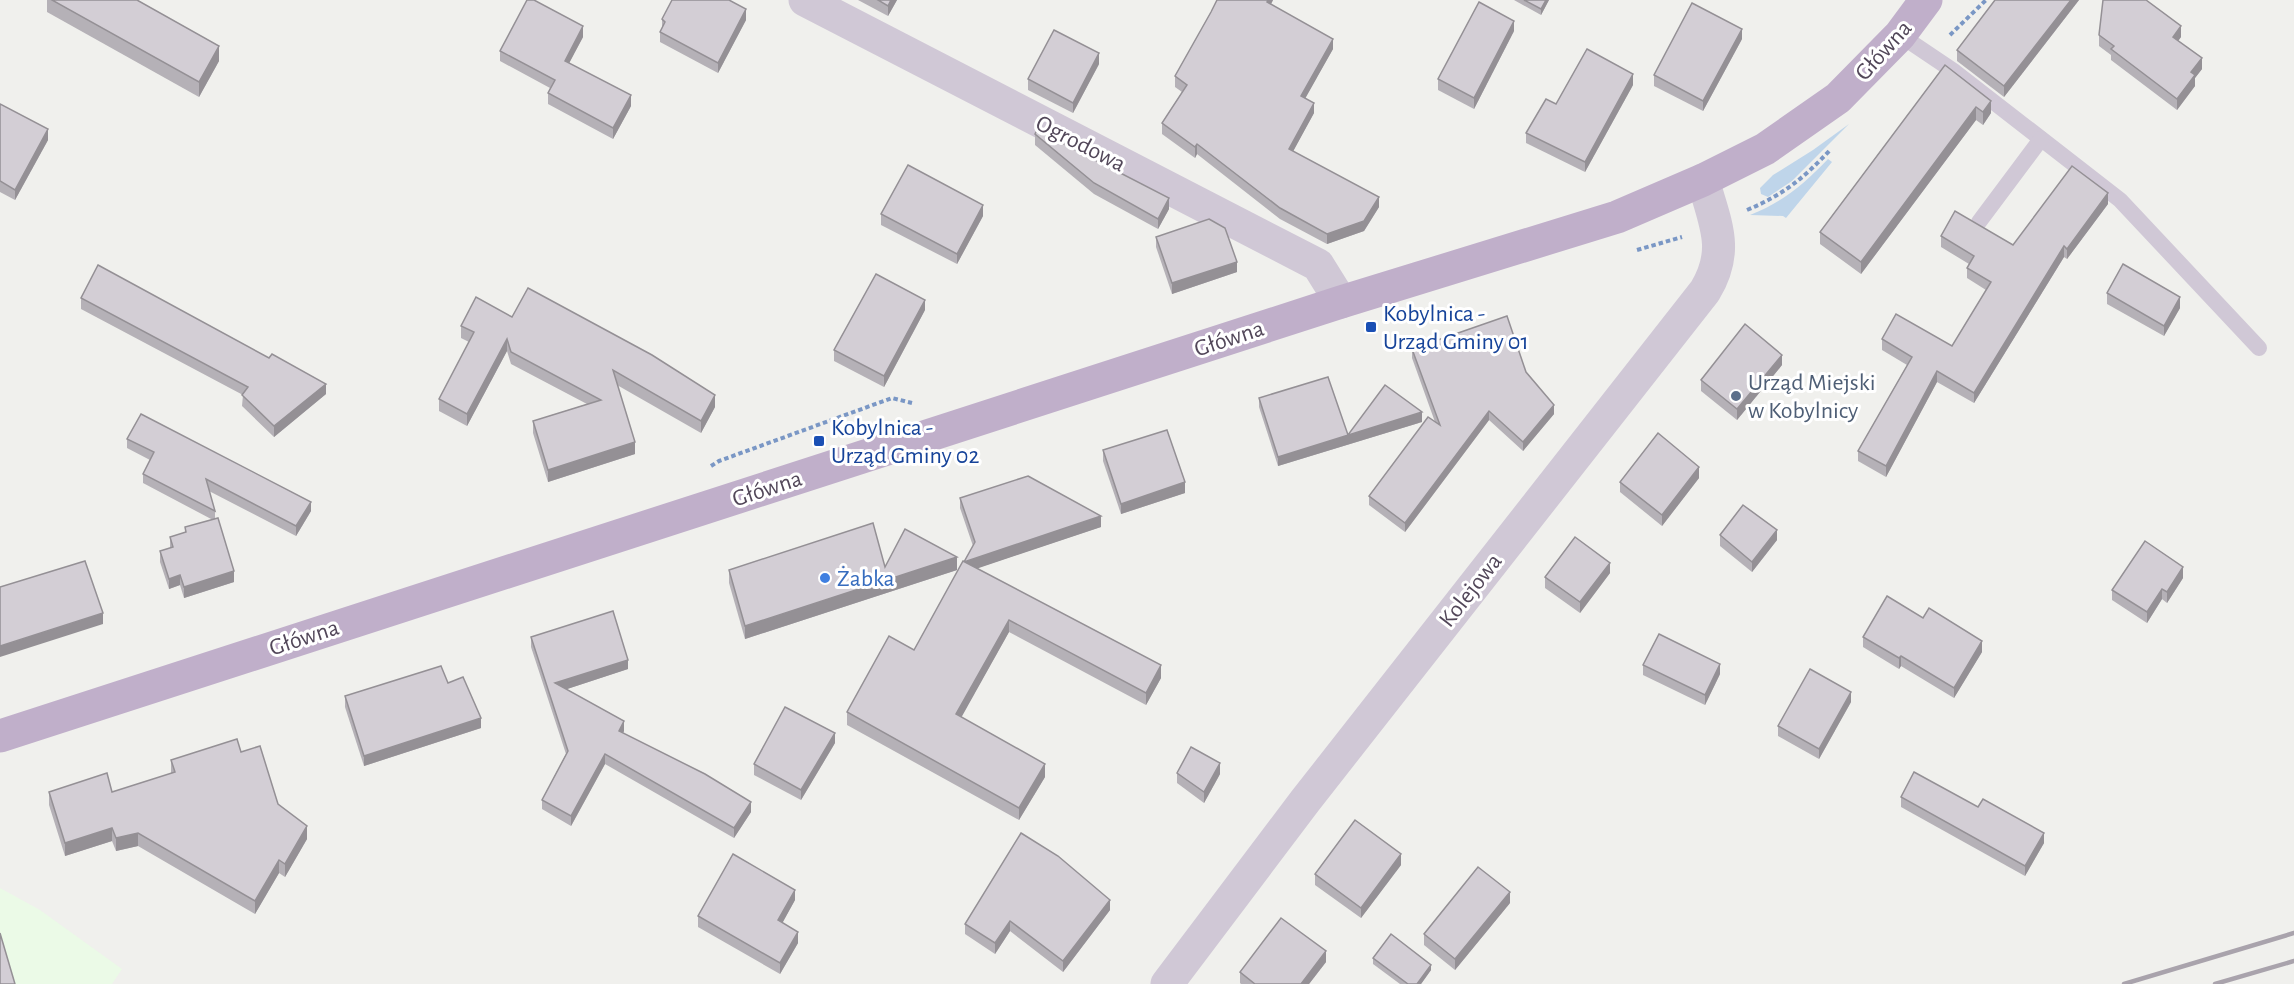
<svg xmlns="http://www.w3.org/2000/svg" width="2294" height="984" viewBox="0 0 2294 984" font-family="'Alegreya Sans',sans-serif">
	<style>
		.commercial { fill: #ebfae7 }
		.green { fill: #bfd5ea }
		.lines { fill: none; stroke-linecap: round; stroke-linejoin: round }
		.path { stroke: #7a97c5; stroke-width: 4; stroke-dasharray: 4.5 3; stroke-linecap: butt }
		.lane { stroke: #d0c8d6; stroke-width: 16 }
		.street { stroke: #d0c8d6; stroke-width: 33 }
		.primary { stroke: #c0afca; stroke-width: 33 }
		.rail { stroke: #a9a3ac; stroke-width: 4.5 }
		.wall { fill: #b5b1b7 }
		.shaded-wall { fill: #949095 }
		.building { fill: #d3ced5; stroke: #949095; stroke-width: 1.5 }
		.transit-dot { fill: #1a4fb4; stroke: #fff; stroke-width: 2 }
		.service-dot { fill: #5c6f8a; stroke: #fff; stroke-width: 2 }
		.shop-dot { fill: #3f7fe0; stroke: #fff; stroke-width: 2 }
		.labels { text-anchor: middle; stroke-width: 6; stroke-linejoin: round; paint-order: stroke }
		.street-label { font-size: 24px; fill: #524759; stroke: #fff }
		.transit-label { font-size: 24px; fill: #164399; stroke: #fff; text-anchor: start }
		.service-label { font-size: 24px; fill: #4e5e75; stroke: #fff; text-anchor: start }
		.shop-label { font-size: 24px; fill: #366cbe; stroke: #fff; text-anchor: start }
	</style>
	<rect width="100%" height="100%" fill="#f0f0ed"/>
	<polygon class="commercial" points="0,888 40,910 122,969 112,984 0,984"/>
	<g class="green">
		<polygon points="1849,124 1792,181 1768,197 1761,194 1760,188 1773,175 1813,150"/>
		<path d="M1828,159L1832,162L1786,218L1783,216L1750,215C1783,202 1803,185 1828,159Z"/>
	</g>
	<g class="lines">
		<g class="path">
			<polyline points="1950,35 1986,0"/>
			<path d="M1747,210C1783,195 1804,178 1830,150"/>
			<polyline points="1637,250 1682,237"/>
			<polyline points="711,466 719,461 892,398 912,403"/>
		</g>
		<g class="lane">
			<polyline points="1900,35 1955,72 2120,200 2259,348"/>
			<polyline points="1979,222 2041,139"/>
		</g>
		<g class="street">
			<polyline points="805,0 1318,265 1341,302"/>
			<path d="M1167,984L1305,801L1705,291C1730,250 1715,223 1703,180"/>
		</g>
		<polyline class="primary" points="0,736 1341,302 1617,217 1703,180 1765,149 1838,98 1900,35 1926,0"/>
		<g class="rail">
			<polyline points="2124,984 2294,933"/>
			<polyline points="2215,984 2294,961"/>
		</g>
	</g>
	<g class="wall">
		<polygon points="47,0 137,0 219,61 199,97 47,12"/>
		<polygon points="858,0 897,0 888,16"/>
		<polygon points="1217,0 1273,0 1271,4 1333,49 1305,98 1314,113 1293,151 1379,207 1364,231 1327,244 1280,219 1197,154 1195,158 1162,134 1162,123 1182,92 1175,87 1175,76 1211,12"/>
		<polygon points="1514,0 1549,0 1541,15"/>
		<polygon points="1995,0 2079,0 2004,97 1957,61 1957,50"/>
		<polygon points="662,19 746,20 718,73 660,42 660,32 662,28"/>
		<polygon points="1514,31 1474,109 1438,90 1438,79"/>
		<polygon points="2099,35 2181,37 2178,41 2202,69 2195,78 2195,86 2177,110 2111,60 2111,55 2099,46"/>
		<polygon points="583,37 569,63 631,106 613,139 548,104 548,93 550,88 500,61 500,51"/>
		<polygon points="1742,39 1703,111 1654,86 1654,75"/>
		<polygon points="1099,64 1073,113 1028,90 1028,79"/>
		<polygon points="1945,65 1991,113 1983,125 1976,120 1861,274 1820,244 1820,232"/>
		<polygon points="1633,85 1585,172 1526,143 1526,133 1556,104"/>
		<polygon points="0,104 48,140 15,200 0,192"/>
		<polygon points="1035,134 1169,209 1158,229 1094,194 1035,145"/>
		<polygon points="2108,204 2067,259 2064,257 1974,403 1937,382 1886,477 1858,461 1858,451 1907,365 1882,350 1882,339 1952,346 1986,290 1967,278 1967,268 1969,264 1941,247 1941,236 2013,245"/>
		<polygon points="881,214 983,216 957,264 881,225"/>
		<polygon points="1156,237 1237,272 1172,294 1156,247"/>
		<polygon points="2107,293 2180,308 2164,336 2107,304"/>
		<polygon points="81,298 326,394 274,437 242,406 243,395 81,309"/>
		<polygon points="925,310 884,387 834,361 834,350"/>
		<polygon points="512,317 715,407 701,433 617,385 635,454 548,482 533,433 533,421 587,404 511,364 507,351 467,426 439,411 439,399 469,342 461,338 461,326"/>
		<polygon points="1412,349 1526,372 1554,414 1523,451 1489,420 1405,532 1369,505 1369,496 1435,422 1412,358"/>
		<polygon points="1782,365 1737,420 1701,391 1701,380"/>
		<polygon points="1259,398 1348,435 1422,422 1278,466 1259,407"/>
		<polygon points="127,439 311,511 296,536 209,491 215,511 215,519 234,582 184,598 180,585 169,589 160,562 160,551 170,548 170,537 185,533 185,527 213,520 143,483 143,474 150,460 127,448"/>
		<polygon points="1103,450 1185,493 1121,514 1103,461"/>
		<polygon points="1699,478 1662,526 1620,492 1620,482"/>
		<polygon points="960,498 1101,527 977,568 1161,678 1146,705 1009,632 961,717 1045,777 1019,820 847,725 847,712 914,650 973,546 960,508"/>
		<polygon points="1720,535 1777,540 1752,572 1720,546"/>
		<polygon points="885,567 957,570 745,639 729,583 729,570"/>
		<polygon points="1610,573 1580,613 1545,588 1545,577"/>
		<polygon points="2183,578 2167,603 2162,599 2147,623 2112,600 2112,590"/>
		<polygon points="531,637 628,669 567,689 624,731 623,733 751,812 734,838 605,764 571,826 542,809 542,800 566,754 531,647"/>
		<polygon points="1863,637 1982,652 1954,698 1901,666 1899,669 1863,647"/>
		<polygon points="1643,665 1720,674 1705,705 1643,675"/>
		<polygon points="448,683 481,728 364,766 345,707 345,696"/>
		<polygon points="1851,702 1819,759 1778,736 1778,726"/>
		<polygon points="835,743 801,800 754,775 754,764"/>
		<polygon points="241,752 278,804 307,839 285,877 279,873 255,914 138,846 116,851 112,841 65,856 49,805 49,792 112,792 171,774 171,760"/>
		<polygon points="1177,773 1220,774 1204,803 1177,783"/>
		<polygon points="1901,797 2044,843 2025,876 1901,807"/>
		<polygon points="1401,865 1361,918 1315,885 1315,874"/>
		<polygon points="795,900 782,923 798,943 780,974 698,927 698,916"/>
		<polygon points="1510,903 1455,970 1424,945 1424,934"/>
		<polygon points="1110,910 1063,972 1010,931 995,954 965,934 965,924"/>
		<polygon points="1373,958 1431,970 1421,984 1400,984 1373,964"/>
		<polygon points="1326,962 1309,984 1241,984 1240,983 1240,972"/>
	</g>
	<g class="shaded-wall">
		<polygon points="891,0 897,0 888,16 888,6"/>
		<polygon points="1268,0 1273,0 1267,12 1267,2"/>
		<polygon points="1546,0 1549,0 1541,15 1541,9"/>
		<polygon points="2071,0 2079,0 2004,97 2004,86"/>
		<polygon points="746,9 746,20 718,73 718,63"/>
		<polygon points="1514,21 1514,31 1474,109 1474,98"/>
		<polygon points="583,26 583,37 565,71 565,61"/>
		<polygon points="2181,26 2181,37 2173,48 2173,37"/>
		<polygon points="1742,29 1742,39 1703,111 1703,101"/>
		<polygon points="1333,39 1333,49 1301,106 1301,96"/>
		<polygon points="219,46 219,61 199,97 199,82"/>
		<polygon points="1099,53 1099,64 1073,113 1073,103"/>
		<polygon points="2202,58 2202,69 2195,78 2195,86 2177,110 2177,99 2191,72"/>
		<polygon points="1633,74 1633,85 1585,172 1585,162"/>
		<polygon points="631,95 631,106 613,139 613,128"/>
		<polygon points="1991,101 1991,113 1983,125 1983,112"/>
		<polygon points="1314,103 1314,113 1289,159 1289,149"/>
		<polygon points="1976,107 1976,120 1861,274 1861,262"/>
		<polygon points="48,129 48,140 15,200 15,190"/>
		<polygon points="1197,144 1197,154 1195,158 1195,147"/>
		<polygon points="2108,193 2108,204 2067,259 2067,249"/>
		<polygon points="1379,197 1379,207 1364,231 1327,244 1327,234"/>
		<polygon points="1169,198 1169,209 1158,229 1158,219"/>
		<polygon points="983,205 983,216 957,264 957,254"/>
		<polygon points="2064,246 2064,257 1974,403 1974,393"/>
		<polygon points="1237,262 1237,272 1172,294 1172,283"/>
		<polygon points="2180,297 2180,308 2164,336 2164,326"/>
		<polygon points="925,300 925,310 884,387 884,376"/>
		<polygon points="507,339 507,351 467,426 467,414"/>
		<polygon points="1782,355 1782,365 1737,420 1737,409"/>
		<polygon points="1937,371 1937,382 1886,477 1886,466"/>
		<polygon points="326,384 326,394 274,437 274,426"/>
		<polygon points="715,395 715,407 701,433 701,421"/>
		<polygon points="1554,405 1554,414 1523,451 1523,442"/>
		<polygon points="1489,411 1489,420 1405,532 1405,523"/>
		<polygon points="1422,412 1422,422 1278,466 1278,457"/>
		<polygon points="635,442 635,454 548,482 548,470"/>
		<polygon points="1699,467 1699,478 1662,526 1662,515"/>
		<polygon points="1185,482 1185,493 1121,514 1121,504"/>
		<polygon points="311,502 311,511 296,536 296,526"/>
		<polygon points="1101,516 1101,527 964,573 964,562"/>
		<polygon points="1777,530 1777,540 1752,572 1752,562"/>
		<polygon points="957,557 957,570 745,639 745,626"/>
		<polygon points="1610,563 1610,573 1580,613 1580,602"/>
		<polygon points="2183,567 2183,578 2167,603 2167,592"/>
		<polygon points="234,571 234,582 184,598 184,587"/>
		<polygon points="180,575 180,585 169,589 169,579"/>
		<polygon points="2162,589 2162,599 2147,623 2147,612"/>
		<polygon points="103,613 103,624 0,657 0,646"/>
		<polygon points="1009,620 1009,632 956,727 956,714"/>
		<polygon points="1982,641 1982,652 1954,698 1954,688"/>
		<polygon points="1901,656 1901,666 1899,669 1899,658"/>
		<polygon points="628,660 628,669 555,693 555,683"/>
		<polygon points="1720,664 1720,674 1705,705 1705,695"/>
		<polygon points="1161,665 1161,678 1146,705 1146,693"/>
		<polygon points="1851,692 1851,702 1819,759 1819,749"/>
		<polygon points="481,718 481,728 364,766 364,756"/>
		<polygon points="624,721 624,731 619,741 619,731"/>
		<polygon points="835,733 835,743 801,800 801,790"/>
		<polygon points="605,754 605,764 571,826 571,816"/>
		<polygon points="1220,763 1220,774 1204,803 1204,792"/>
		<polygon points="1045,764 1045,777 1019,820 1019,808"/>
		<polygon points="751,802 751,812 734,838 734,828"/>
		<polygon points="307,826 307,839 285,877 285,864"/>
		<polygon points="112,828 112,841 65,856 65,843"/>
		<polygon points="138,833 138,846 116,851 116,838"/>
		<polygon points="2044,833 2044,843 2025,876 2025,866"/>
		<polygon points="1401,854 1401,865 1361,918 1361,908"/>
		<polygon points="279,860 279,873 255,914 255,901"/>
		<polygon points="795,890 795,900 778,931 778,920"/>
		<polygon points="1510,892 1510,903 1455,970 1455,959"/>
		<polygon points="1110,900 1110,910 1063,972 1063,961"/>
		<polygon points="1010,921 1010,931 995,954 995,943"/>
		<polygon points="798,932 798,943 780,974 780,963"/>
		<polygon points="1326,951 1326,962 1309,984 1301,984"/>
		<polygon points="1431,965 1431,970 1421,984 1417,984"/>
	</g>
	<g class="building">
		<polygon points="52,0 137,0 219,46 199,82"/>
		<polygon points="527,0 534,0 583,26 565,61 631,95 613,128 548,93 555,80 500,51"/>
		<polygon points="672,0 729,0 746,9 718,63 660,32 665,22 662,19"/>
		<polygon points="878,0 891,0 888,6"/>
		<polygon points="1217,0 1268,0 1267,2 1333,39 1301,96 1314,103 1289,149 1379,197 1364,221 1327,234 1280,208 1197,144 1195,147 1162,123 1187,85 1175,76 1211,12"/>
		<polygon points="1524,0 1546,0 1541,9"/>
		<polygon points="1995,0 2071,0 2004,86 1957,50"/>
		<polygon points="2103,0 2146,0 2181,26 2173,37 2202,58 2191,72 2195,75 2177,99 2111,49 2114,46 2099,35"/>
		<polygon points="1479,2 1514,21 1474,98 1438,79"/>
		<polygon points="1692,3 1742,29 1703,101 1654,75"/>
		<polygon points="1054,30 1099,53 1073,103 1028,79"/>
		<polygon points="1587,49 1633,74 1585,162 1526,133 1546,99 1556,104"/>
		<polygon points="1945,65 1991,101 1983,112 1976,107 1861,262 1820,232"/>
		<polygon points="0,104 48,129 15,190 0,181"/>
		<polygon points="1037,130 1169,198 1158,219 1094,183 1035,134"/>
		<polygon points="908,165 983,205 957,254 881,214"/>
		<polygon points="2072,166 2108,193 2067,249 2064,246 1974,393 1937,371 1886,466 1858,451 1912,357 1882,339 1896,314 1952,346 1991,282 1967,268 1974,256 1941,236 1955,211 2013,245"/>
		<polygon points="1209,219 1225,228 1237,262 1172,283 1156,237"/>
		<polygon points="2123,264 2180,297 2164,326 2107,293"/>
		<polygon points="98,265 269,358 272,354 326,384 274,426 242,395 248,387 81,298"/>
		<polygon points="876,274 925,300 884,376 834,350"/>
		<polygon points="528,288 652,355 715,395 701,421 613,370 635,442 548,470 533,421 601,400 511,352 507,339 467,414 439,399 474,332 461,326 476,297 512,317"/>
		<polygon points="1507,316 1526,372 1554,405 1523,442 1489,411 1405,523 1369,496 1428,417 1440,425 1412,349"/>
		<polygon points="1745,324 1782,355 1737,409 1701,380"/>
		<polygon points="1328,377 1348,435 1385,385 1422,412 1278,457 1259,398"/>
		<polygon points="141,414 311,502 296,526 206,479 215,511 143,474 154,452 127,439"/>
		<polygon points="1167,430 1185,482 1121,504 1103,450"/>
		<polygon points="1658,433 1699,467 1662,515 1620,482"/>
		<polygon points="1028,476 1101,516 964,562 975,542 960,498"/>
		<polygon points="1743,505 1777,530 1752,562 1720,535"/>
		<polygon points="218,518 234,571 184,587 180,575 169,579 160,551 173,547 170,537 186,532 185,527"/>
		<polygon points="873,523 885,567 905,529 957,557 745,626 729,570"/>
		<polygon points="1575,537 1610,563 1580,602 1545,577"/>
		<polygon points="2145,541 2183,567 2167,592 2162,589 2147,612 2112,590"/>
		<polygon points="85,561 103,613 0,646 0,587"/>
		<polygon points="963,561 1161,665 1146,693 1009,620 956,714 1045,764 1019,808 847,712 889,636 914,650"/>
		<polygon points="1887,596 1923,618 1929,608 1982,641 1954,688 1901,656 1899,658 1863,637"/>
		<polygon points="613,611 628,660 555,683 624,721 619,731 705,774 751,802 734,828 605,754 571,816 542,800 568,751 531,637"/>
		<polygon points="1659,634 1720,664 1705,695 1643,665"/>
		<polygon points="441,666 448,683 463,677 481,718 364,756 345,696"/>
		<polygon points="1810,669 1851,692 1819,749 1778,726"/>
		<polygon points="785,707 835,733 801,790 754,764"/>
		<polygon points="237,739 241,752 260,746 278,804 307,826 285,864 279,860 255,901 138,833 116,838 112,828 65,843 49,792 107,773 112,792 175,772 171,760"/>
		<polygon points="1191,747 1220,763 1204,792 1177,773"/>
		<polygon points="1914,772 1978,807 1983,799 2044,833 2025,866 1901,797"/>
		<polygon points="1355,820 1401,854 1361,908 1315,874"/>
		<polygon points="1021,833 1058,856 1110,900 1063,961 1010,921 995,943 965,924"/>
		<polygon points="733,854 795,890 778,920 798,932 780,963 698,916"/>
		<polygon points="1478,867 1510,892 1455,959 1424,934"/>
		<polygon points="1281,918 1326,951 1301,984 1255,984 1240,972"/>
		<polygon points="0,933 15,984 0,984"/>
		<polygon points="1391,934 1431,965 1417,984 1408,984 1373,958"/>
	</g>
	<g class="transit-dot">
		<rect x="1365" y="321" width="12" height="12" rx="3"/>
		<rect x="813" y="435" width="12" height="12" rx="3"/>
	</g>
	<circle class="service-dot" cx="1736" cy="396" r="6"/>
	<circle class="shop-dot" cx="825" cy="578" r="6"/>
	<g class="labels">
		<g class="street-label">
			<text transform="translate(1883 50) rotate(-48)" y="8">Główna</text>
			<text transform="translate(1081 143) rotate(27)" y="8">Ogrodowa</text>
			<text transform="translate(1229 338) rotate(-18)" y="8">Główna</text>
			<text transform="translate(767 488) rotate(-18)" y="8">Główna</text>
			<text transform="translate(1470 590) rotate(-52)" y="8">Kolejowa</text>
			<text transform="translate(304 637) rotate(-18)" y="8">Główna</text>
		</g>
		<g class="transit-label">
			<text x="1383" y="321">Kobylnica -<tspan x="1383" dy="28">Urząd Gminy 01</tspan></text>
			<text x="831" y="435">Kobylnica -<tspan x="831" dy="28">Urząd Gminy 02</tspan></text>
		</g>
		<g class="service-label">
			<text x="1748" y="390">Urząd Miejski<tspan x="1748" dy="28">w Kobylnicy</tspan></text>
		</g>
		<g class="shop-label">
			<text x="837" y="586">Żabka</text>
		</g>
	</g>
</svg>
